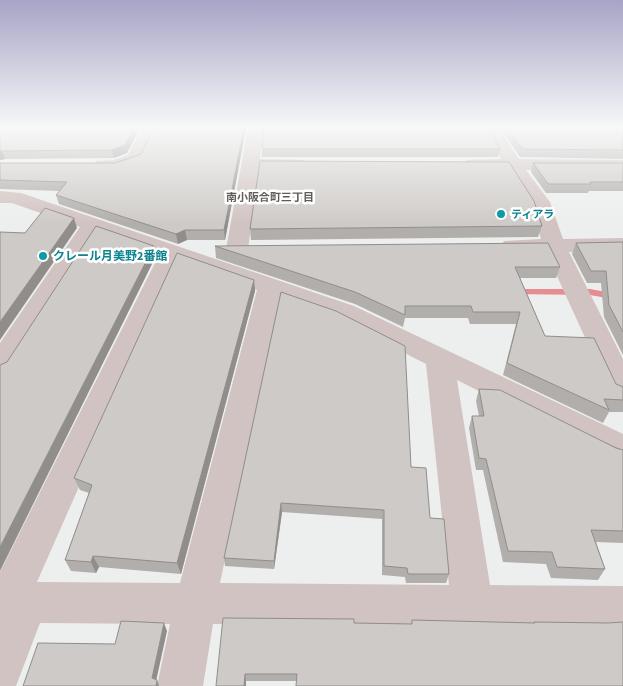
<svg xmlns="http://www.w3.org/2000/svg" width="623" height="686" viewBox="0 0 623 686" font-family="'Source Sans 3','Noto Sans JP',sans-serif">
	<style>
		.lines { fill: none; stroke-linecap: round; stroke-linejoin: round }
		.stream { fill: #e58d93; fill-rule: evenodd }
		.minor { fill: #d1c3c1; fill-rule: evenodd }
		.wall { fill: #b1aeab }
		.shaded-wall { fill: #908d8b }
		.building { fill: #cecac7; stroke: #908d8b }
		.culture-dot { fill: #0f9aa8; stroke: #fff; stroke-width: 2 }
		.labels { text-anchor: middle; stroke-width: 5; stroke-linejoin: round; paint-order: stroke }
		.far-neighbourhood-label { font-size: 11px; font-weight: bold; fill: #615c5a; stroke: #fff }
		.far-culture-label { font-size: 11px; font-weight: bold; fill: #0d838f; stroke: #fff; text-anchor: start }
		.culture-label { font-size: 12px; font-weight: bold; fill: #0d838f; stroke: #fff; text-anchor: start }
	</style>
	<rect width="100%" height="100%" fill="#edefef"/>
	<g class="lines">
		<polygon class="stream" points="512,289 590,289 623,295 623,301 590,295 509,294 507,292"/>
		<g class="minor">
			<polygon points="142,128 158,128 141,162 116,170 96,169 93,165 96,161 114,160 128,155"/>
			<polygon points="248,128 264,128 260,159 304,160 307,164 304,168 298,169 259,169 248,249 245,254 237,256 229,254 226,249"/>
			<polygon points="483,128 499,128 519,159 623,160 623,170 526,170 550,202 563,239 623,238 623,252 569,252 623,359 623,399 612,396 608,388 546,252 512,253 504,251 501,246 504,241 541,239 530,202 508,170 467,168 464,164 467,160 501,159"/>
			<path d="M0,191L21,193L354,306L623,434V462L611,458L457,380L490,585L623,586V628L213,624L203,686H157L170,624L40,623L16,686H0V572L159,255L98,233L10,372L0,375V343L80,227L12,203H0ZM178,262L257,290L180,583L37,582ZM280,298L336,318L426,364L449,585L220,583Z"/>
		</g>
	</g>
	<g class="wall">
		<polygon points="0,128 140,128 127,153 114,158 5,159 0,160"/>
		<polygon points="246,128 225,240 187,240 178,244 59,204 56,195 60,191 0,189 0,163 115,163"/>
		<polygon points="500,128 623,128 623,159 520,157"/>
		<polygon points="262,149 500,149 498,157 262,157"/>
		<polygon points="533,163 623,163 623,191 589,191 588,193 546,193 531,172"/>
		<polygon points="542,226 538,237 251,240 250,229"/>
		<polygon points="623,242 623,355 604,317 601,283 587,283 572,254 576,243"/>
		<polygon points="215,246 560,267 556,278 520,278 545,336 623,400 623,412 609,412 603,423 503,375 516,324 470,324 468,318 405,318 403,327 355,304 216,258"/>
		<polygon points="254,280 255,291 181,574 99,567 96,573 71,571 65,560 89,493 80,490 74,478"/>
		<polygon points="281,292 411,467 449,574 446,583 406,583 405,577 382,575 382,519 282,512 274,569 225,566 224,558"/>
		<polygon points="479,389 623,450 623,543 596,542 605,569 598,580 551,578 546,564 503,562 483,470 476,470 469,428 472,416 479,416 476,401"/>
		<polygon points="412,620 533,623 534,622 608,623 296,681 246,681 246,686 216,686 354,623 411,624"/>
	</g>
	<g class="shaded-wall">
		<polygon points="134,128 140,128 127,153 114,158 112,150"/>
		<polygon points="244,128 246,128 225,240 224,230"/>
		<polygon points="0,151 2,151 5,159 0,160"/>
		<polygon points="74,218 77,228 0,340 0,322"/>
		<polygon points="185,230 187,240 178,244 176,234"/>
		<polygon points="154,246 156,256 0,571 0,547"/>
		<polygon points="254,280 255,291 181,574 177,563"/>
		<polygon points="281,503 282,512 274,569 274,561"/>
		<polygon points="93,556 99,567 96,573 91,562"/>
		<polygon points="164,623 167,631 155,686 152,678"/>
		<polygon points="245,674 246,681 246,686 244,686"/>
		<polygon points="157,680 159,686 156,686"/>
	</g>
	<g class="building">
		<polygon points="0,128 134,128 125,145 112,150 0,151"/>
		<polygon points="154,128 244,128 224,230 185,230 176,234 56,195 67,182 0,180 0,163 115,163 141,154"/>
		<polygon points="264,128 488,128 500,149 262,149"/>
		<polygon points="508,128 623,128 623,150 522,149"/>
		<polygon points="260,161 509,162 534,201 542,226 250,229"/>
		<polygon points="533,163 623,163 623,182 590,182 591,184 548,184"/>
		<polygon points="45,208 74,218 0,322 0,232 25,233"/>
		<polygon points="96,226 154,246 0,547 0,365 7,362"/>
		<polygon points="623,242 623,332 609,305 606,271 591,271 576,243"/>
		<polygon points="548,243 560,267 515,267 545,336 594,338 616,384 623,387 623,400 604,399 609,410 507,363 520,312 473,312 471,306 405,306 405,315 355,292 215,246"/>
		<polygon points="177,253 254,280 177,563 93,556 91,562 65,560 92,485 74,478"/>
		<polygon points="281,292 336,311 405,346 411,467 426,468 430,518 444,519 449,574 408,574 407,568 384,566 384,510 281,503 274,561 224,558"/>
		<polygon points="479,389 500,390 616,448 623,450 623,531 591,530 605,569 557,567 552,552 508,551 486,459 479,458 472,416 484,416"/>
		<polygon points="223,618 354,619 354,623 412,624 412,620 535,623 534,622 608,623 623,622 623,686 296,686 297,674 245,674 244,686 216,686"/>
		<polygon points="121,621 164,623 152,678 157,680 156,686 23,686 38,643 115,644"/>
	</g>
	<linearGradient id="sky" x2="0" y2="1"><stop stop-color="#a7a4c6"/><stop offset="0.57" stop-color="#f7f8f8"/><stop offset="1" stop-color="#f7f8f8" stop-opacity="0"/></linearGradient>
	<rect width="623" height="224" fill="url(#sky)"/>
	<g class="culture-dot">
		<circle cx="501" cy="214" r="5"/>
		<circle cx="43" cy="256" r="5"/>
	</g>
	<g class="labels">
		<g class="far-neighbourhood-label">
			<text x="270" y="201">南小阪合町三丁目</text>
		</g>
		<g class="far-culture-label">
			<text x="511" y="218">ティアラ</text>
		</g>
		<g class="culture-label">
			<text x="53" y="260">クレール月美野2番館</text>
		</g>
	</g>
</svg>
